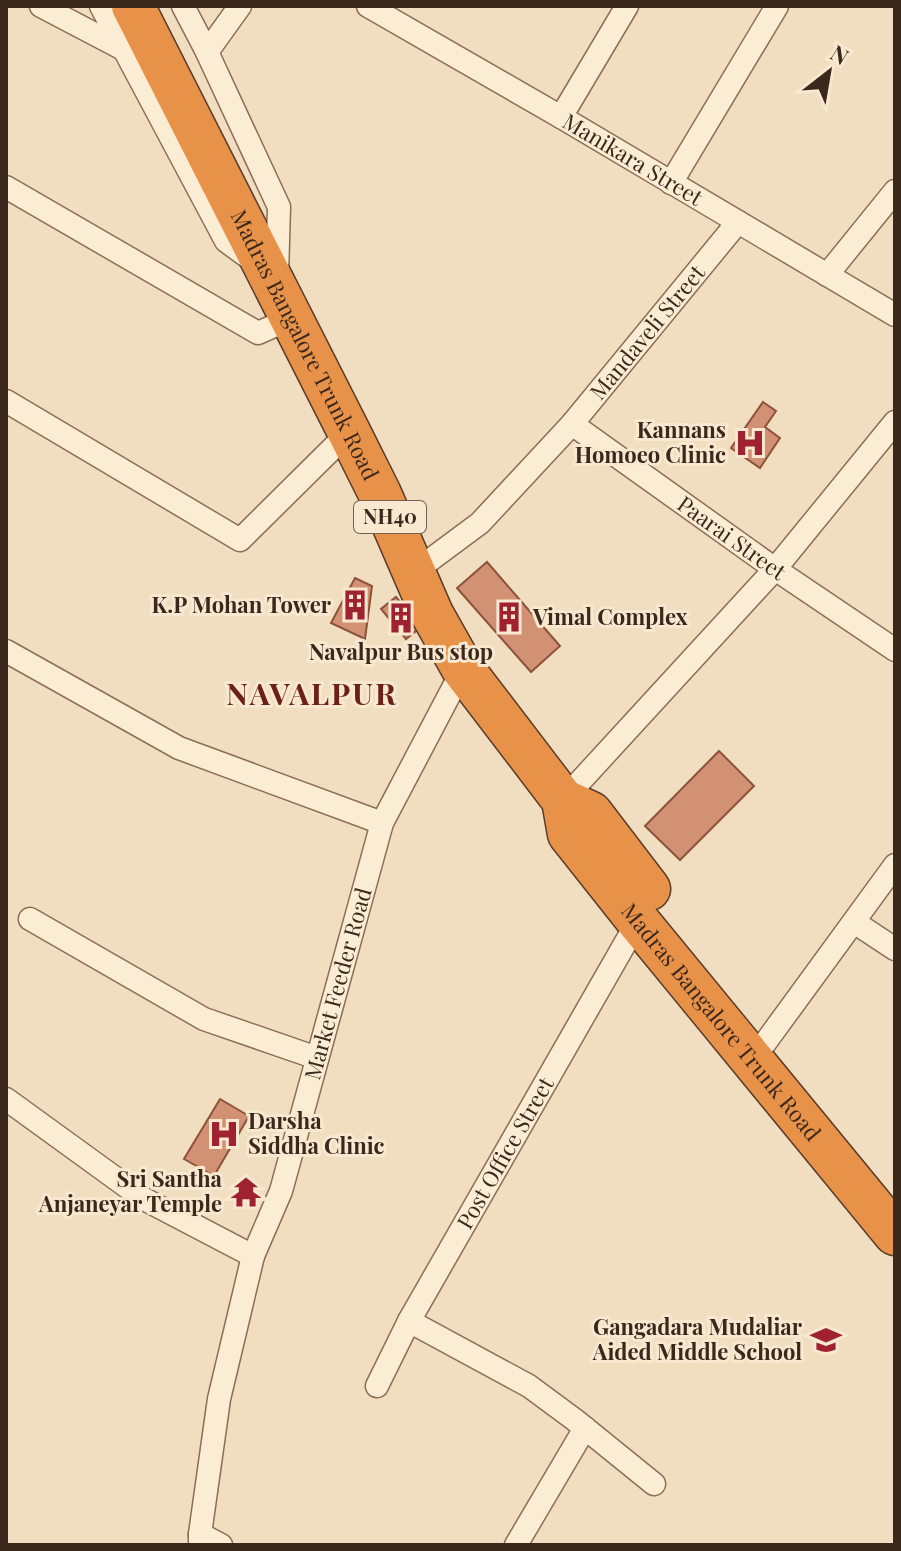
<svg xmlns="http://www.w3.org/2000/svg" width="901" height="1551" viewBox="0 0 901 1551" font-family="'Playfair Display',serif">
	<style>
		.building { fill: #d39173; stroke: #8d523a; stroke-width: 2 }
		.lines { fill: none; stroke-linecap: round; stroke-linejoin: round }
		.street-casing { stroke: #8c6d56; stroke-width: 25 }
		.highway-casing { stroke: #593c2b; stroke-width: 45 }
		.street { stroke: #fbecd4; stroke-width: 22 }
		.highway { stroke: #e89249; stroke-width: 42 }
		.labels { text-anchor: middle; stroke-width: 6; stroke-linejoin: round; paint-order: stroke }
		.shield { fill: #f8e8d0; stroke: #736252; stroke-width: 2 }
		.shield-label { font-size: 20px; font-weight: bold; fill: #3a281c }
		.street-label { font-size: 22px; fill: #3a281c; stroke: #f8e8d0 }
		.poi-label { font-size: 22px; font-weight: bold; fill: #3a281c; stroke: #f8e8d0; text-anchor: end }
		.district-label { font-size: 30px; font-weight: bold; letter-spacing: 2px; fill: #6b2118; stroke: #f8e8d0 }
	</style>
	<rect width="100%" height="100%" fill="#f1dec0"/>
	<g class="building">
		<polygon points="763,402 776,411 765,427 780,438 760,468 731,448"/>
		<polygon points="487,562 560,646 531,672 457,588"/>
		<polygon points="355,578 372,586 365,639 331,623"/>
		<polygon points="396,597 421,627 406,639 381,609"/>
		<polygon points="719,751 754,786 680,860 645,826"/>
		<polygon points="220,1099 249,1116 214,1176 184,1159"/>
	</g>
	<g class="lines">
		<g class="street-casing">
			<g id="street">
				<polyline points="41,6 125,50"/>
				<polyline points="101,6 226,241 256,263"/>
				<polyline points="183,6 207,52"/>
				<polyline points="240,6 207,52 279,207 277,276"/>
				<path id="s1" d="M368,6L561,117L895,315"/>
				<polyline points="561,117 627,6"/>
				<polyline points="671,183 777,6"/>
				<polyline points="6,187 258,333 292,318"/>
				<polyline points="827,275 895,191"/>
				<polyline points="6,401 240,540 349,432"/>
				<path id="s2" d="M572,424L775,569L895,650"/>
				<path id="s3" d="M414,572L480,523L572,424L738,222"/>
				<polyline points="6,651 179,748 382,823"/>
				<polyline points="563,800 775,569 895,422"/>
				<polyline points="30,919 204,1019 317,1058"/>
				<polyline points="854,922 895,949"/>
				<polyline points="750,1059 765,1043 895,865"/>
				<polyline points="6,1099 144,1199 253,1256"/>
				<polyline points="409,1321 529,1386 575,1420 654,1484"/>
				<path id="s4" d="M377,1386L409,1321L638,921"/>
				<polyline points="200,1534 221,1545"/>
				<path id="s5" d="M200,1545V1534L219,1399L253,1256L281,1191L382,823L463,669"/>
				<polyline points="516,1545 585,1428"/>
			</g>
		</g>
		<g class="highway-casing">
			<g id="highway">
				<path id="s6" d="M133,6L349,432L380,494L432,614L463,669L563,800L569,834L638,921L895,1234"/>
				<polyline points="563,800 591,813 649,889"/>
			</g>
		</g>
		<use href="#street" class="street"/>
		<use href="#highway" class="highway"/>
	</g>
	<defs>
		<g id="hospital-bare" transform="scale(2.4)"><path d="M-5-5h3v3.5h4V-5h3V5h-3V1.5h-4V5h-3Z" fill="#a0212f" stroke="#f8e8d0" stroke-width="2.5" paint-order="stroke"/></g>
		<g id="building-bare" transform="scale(2.4)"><path d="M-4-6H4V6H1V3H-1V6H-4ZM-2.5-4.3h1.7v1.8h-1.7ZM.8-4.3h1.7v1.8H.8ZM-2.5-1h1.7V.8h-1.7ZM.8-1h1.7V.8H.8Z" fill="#a0212f" stroke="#f8e8d0" stroke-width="2.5" paint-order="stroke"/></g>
		<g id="temple-bare" transform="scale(2.4)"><path d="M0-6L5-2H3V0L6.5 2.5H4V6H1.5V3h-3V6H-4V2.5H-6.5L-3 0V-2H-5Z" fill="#a0212f" stroke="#f8e8d0" stroke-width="2.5" paint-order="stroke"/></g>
		<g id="school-bare" transform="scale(2.4)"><path d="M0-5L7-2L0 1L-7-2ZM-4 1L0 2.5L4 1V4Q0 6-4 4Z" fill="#a0212f" stroke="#f8e8d0" stroke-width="2.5" paint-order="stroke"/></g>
	</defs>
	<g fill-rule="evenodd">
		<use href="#hospital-bare" x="750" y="443"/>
		<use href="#building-bare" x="355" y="605"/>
		<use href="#building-bare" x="509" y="617"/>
		<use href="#building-bare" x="401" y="618"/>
		<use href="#hospital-bare" x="224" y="1134"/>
		<use href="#temple-bare" x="246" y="1192"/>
		<use href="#school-bare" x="826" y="1340"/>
	</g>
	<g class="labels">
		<rect class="shield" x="354" y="501" width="72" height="32" rx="6"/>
		<g class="shield-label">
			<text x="390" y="524">NH40</text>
		</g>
		<g class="street-label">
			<text dy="8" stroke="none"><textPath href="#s1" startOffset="306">Manikara Street</textPath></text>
			<text dy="8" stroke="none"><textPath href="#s3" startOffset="336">Mandaveli Street</textPath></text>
			<text dy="8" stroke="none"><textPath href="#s6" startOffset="380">Madras Bangalore Trunk Road</textPath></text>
			<text dy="8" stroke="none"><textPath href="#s2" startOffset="196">Paarai Street</textPath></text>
			<text dy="8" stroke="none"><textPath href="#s5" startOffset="580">Market Feeder Road</textPath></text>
			<text dy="8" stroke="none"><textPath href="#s6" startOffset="1182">Madras Bangalore Trunk Road</textPath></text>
			<text dy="8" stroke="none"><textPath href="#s4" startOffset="266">Post Office Street</textPath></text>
		</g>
		<g class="poi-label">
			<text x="726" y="438">Kannans<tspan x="726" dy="25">Homoeo Clinic</tspan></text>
			<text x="331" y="613">K.P Mohan Tower</text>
			<text x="533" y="625" text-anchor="start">Vimal Complex</text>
			<text x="401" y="660" text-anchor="middle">Navalpur Bus stop</text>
			<text x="248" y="1129" text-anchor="start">Darsha<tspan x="248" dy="25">Siddha Clinic</tspan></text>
			<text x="222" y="1187">Sri Santha<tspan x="222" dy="25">Anjaneyar Temple</tspan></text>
			<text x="802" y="1335">Gangadara Mudaliar<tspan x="802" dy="25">Aided Middle School</tspan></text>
		</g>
		<g class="district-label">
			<text x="312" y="705">NAVALPUR</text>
		</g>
	</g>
	<rect width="901" height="1551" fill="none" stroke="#3a281c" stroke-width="16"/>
	<g transform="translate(829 72) rotate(31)" stroke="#f8e8d0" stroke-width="6" paint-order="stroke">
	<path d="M0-6L14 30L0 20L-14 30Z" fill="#3a281c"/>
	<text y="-12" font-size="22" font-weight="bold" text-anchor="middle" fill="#3a281c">N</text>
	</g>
</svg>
